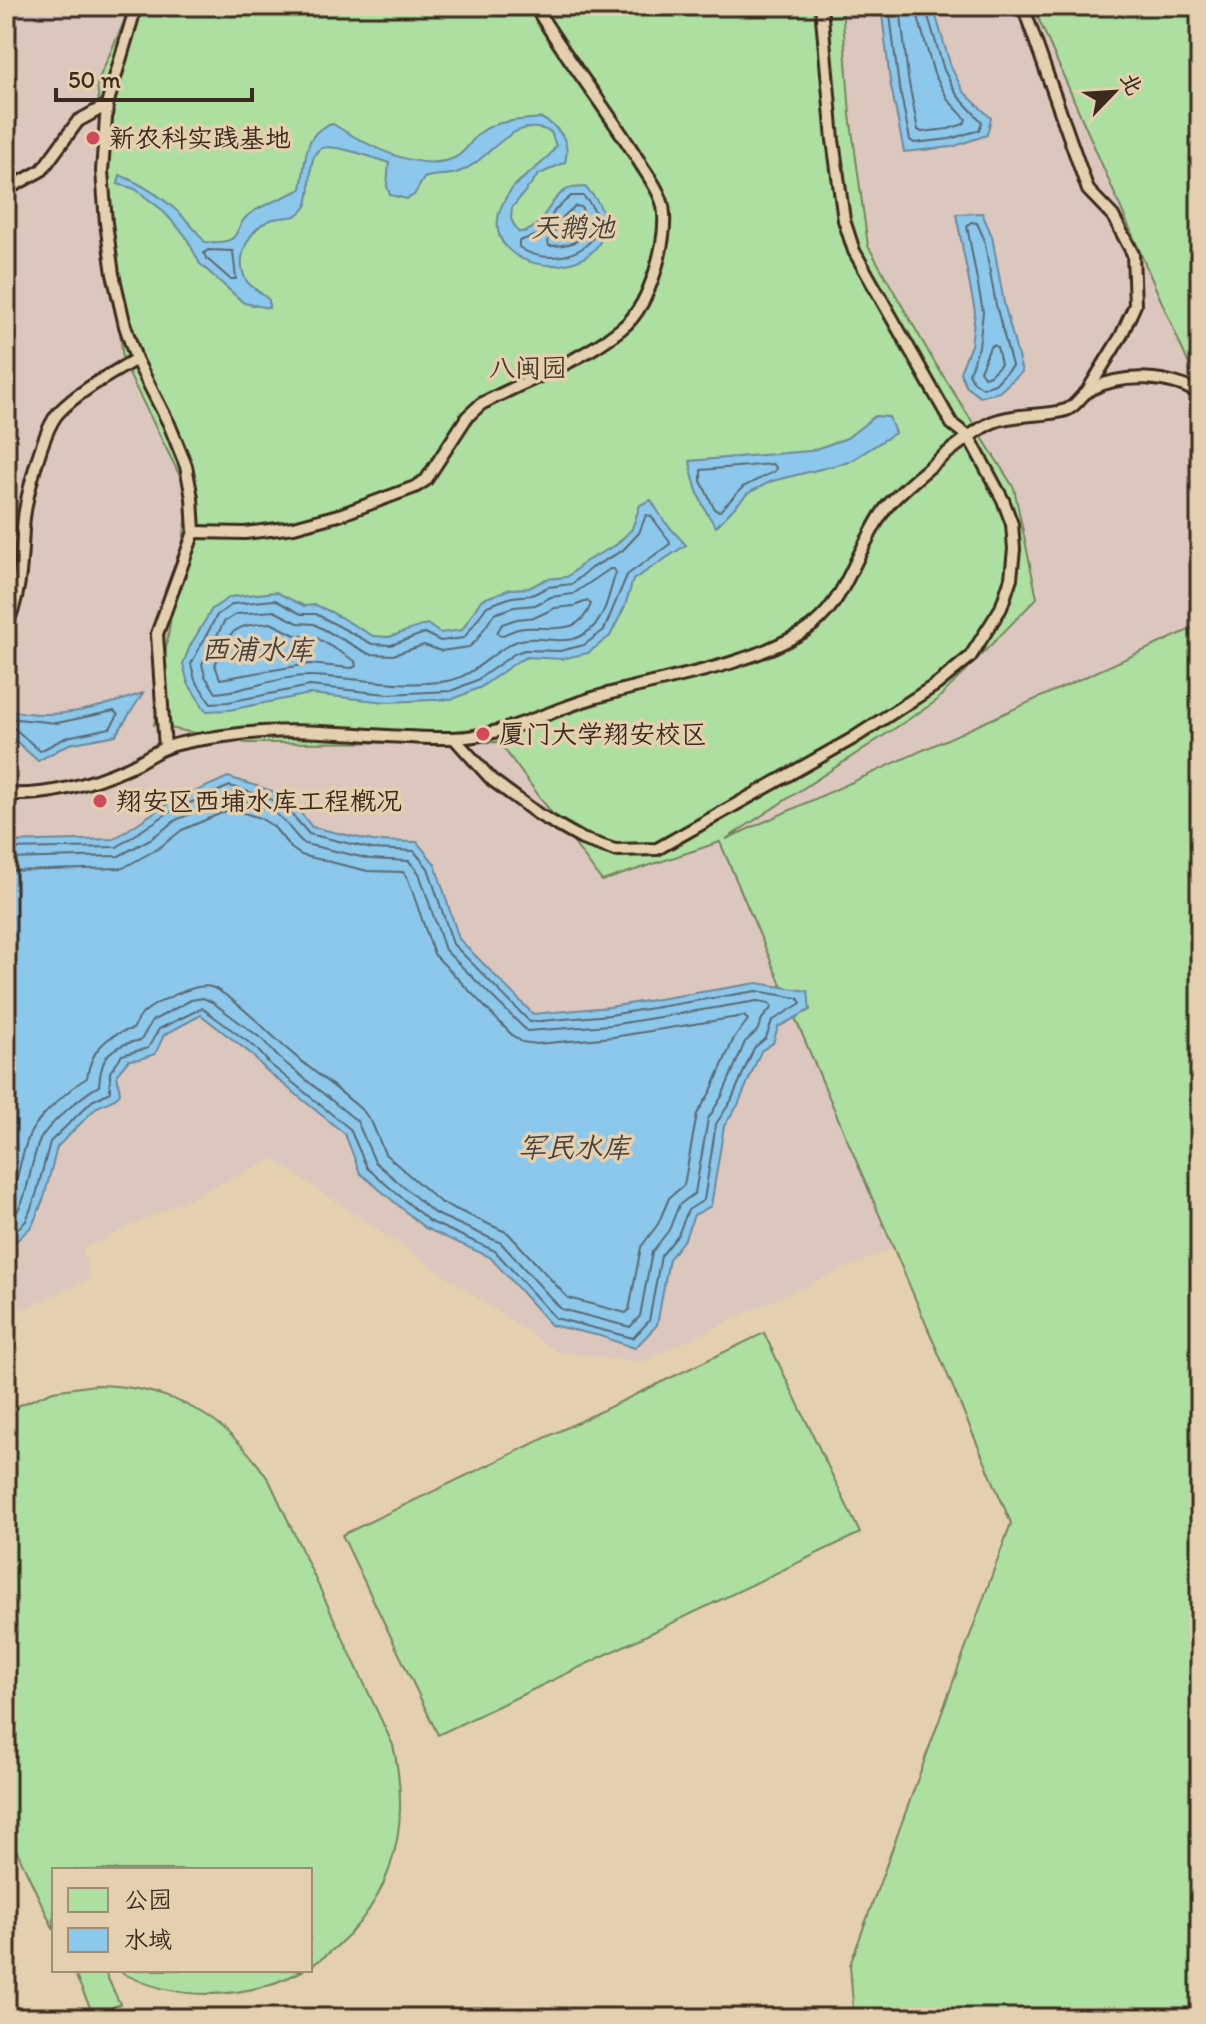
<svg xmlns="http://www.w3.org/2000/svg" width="1206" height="2024" viewBox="0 0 1206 2024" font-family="Itim,'LXGW WenKai TC',sans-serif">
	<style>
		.built { fill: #dcc7be }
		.green { fill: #acdfa0; stroke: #74845f; stroke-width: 2 }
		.water { fill: #8cc8ec; stroke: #6c899a; stroke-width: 2 }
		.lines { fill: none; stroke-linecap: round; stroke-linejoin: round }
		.shore { stroke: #5b6970; stroke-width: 2 }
		.lane-casing { stroke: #3b2a1e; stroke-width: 16 }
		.lane { stroke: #e4cfae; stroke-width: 10 }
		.poi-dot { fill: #d1495b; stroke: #e4cfae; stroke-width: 3 }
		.labels { text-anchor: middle; stroke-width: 7; stroke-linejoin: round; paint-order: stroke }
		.poi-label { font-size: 26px; fill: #3b2a1e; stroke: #e4cfae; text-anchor: start }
		.park-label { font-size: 26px; fill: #463c2b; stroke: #e4cfae }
		.water-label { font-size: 28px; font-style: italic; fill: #47423d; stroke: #e4cfae }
	</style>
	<rect width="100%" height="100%" fill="#e4cfae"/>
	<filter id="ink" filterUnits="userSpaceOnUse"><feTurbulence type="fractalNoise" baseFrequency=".0125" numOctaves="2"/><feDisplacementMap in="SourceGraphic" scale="16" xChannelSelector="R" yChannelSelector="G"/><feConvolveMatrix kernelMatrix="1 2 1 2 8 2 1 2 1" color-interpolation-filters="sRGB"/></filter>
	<g filter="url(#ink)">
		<polygon class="built" points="6,6 1033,6 1200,390 1200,625 720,842 893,1248 789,1293 641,1362 558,1352 273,1159 82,1249 91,1278 6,1317"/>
		<g class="green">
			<polygon points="131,6 842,6 850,115 868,246 932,358 1014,488 1037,598 935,702 726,839 1200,625 1200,2018 854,2018 850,1965 1011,1523 720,842 602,881 499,742 246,743 154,725 190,496 123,362 97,83"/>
			<polygon points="1033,6 1200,6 1200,390"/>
			<polygon points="764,1333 860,1533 438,1735 342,1535"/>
			<path d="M95,1385C172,1386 228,1417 270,1482L393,1745C414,1835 389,1914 310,1967V1870H54V1930L6,1828V1411L53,1391Z"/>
			<polygon points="73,1970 104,1970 120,2004 94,2016"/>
			<path d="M117,1970H304C245,2001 175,2003 117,1970Z"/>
		</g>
		<g class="water">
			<polygon points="881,6 933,6 951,67 963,91 991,118 987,135 952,147 904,152 890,81"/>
			<path d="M541,118C559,127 571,141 565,162L538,175L512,208L511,219L518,232C543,233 546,201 566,190C571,187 579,188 585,187C596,198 604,208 604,224C604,286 479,275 500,210C512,176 540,173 556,146L551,132C508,113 492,162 456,173C446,176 435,174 424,178L414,195L407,199L390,195L387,186L389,163C375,158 334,144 322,148C305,154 314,192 306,206C295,222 288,215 274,219C250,226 234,257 246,280C249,286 263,294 269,300V308L244,303L200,264L185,235L161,209L135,189L118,184L120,175C156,190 181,211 205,242C250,245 228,226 254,211C269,202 286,197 301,189C306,164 302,130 333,124C363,143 418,174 454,158C467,152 470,140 481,132C496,120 522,120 541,118Z"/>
			<polygon points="982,213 992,236 1004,303 1022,372 999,392 980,397 966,386 960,372 971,345 975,312 956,214"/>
			<path d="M875,416L889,417L895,433L849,462L772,481L748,493L716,527C701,506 694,487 690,461L810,451L847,438Z"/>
			<polygon points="651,500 664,521 686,545 633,580 625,606 610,636 588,653 561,659 527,657 518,661 481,687 453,699 387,702 310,694 229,710 206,711 188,683 183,664 190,646 212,609 230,597 276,592 304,606 316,605 331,612 373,636 389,637 427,624 440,633 462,630 481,600 510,589 529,588 546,579 567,577 586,561 616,545 632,529 640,505"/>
			<path d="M143,693L116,735L69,744L38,761L6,732V709C51,722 100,708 143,693Z"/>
			<polygon points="228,777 272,791 293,803 312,827 373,841 417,842 435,864 459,939 533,1014 609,1007 757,983 808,991 810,1010 778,1027 773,1043 761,1051 738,1105 724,1126 711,1206 694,1215 685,1238 669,1259 657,1325 635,1348 600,1336 551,1325 490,1257 425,1228 360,1173 345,1134 266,1070 250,1053 201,1015 164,1035 155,1054 140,1059 129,1060 117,1074 120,1093 115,1099 97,1107 57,1147 44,1198 32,1226 6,1251 6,842 114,839 167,804"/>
		</g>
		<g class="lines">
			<g class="shore">
				<polyline points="889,6 898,80 910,140 914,143 950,139 979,130 982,122 957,95 944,70 925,6"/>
				<polyline points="900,6 908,78 918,130 922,132 948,129 964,124 966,119 949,101 934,74 915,6"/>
				<path d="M571,196H583C628,240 556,275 519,247V241L541,234L555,210Z"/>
				<path d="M575,206L581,207C596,237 577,246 549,246L548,241L563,217Z"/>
				<polygon points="971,222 977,223 984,239 996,305 1012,366 995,384 983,388 973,381 969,373 979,347 983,312 967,226"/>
				<polygon points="208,250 233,251 236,279 230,279 206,258 204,253"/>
				<polygon points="993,345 997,347 1001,364 990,375 984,377 980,371 990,347"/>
				<polygon points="772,464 776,467 775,471 743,487 720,511 715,510 701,481 701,470"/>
				<polygon points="646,515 651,516 669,540 670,544 627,575 604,630 584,645 560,651 524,650 514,654 477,680 451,691 387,694 310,686 228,702 211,703 195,680 191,664 217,615 233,604 275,600 301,614 316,614 372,644 391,645 425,633 440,641 464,638 487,606 512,597 532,595 548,587 572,584 591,568 622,551 639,533"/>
				<path d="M610,569H614L616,573C610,588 607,611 596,624C572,652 546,634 521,640C495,647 477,676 447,681C401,688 358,678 312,676C280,675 248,691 216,693L205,676L202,664L224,622L237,614L274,611L298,623L314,624L369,654L393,655L424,645L441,651L469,647L476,641L494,614L514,607L535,605L551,597L573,594Z"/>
				<path d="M587,601L591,604C579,637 552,626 525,628C517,628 509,632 501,636L497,633L502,624L517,619L536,617L555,608L574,606Z"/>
				<path d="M271,623L295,635L317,638L355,661L356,666L352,668L309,664L220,679L215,665C228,629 235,625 271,623Z"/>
				<polyline points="6,718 57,723 114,711 118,715 110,728 67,737 40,751 14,728 6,727"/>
				<polyline points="6,849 117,847 171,811 230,786 268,798 287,809 309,834 372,849 414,851 428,868 453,944 530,1022 610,1015 756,991 798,998 801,1003 772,1021 766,1038 754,1048 731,1101 716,1124 704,1200 688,1210 678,1235 661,1256 649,1321 633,1338 555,1318 495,1251 429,1221 367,1168 350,1129 271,1065 255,1047 202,1008 159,1029 148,1048 122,1055 110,1072 110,1092 92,1101 50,1142 36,1195 26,1221 6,1239"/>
				<path d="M6,859L119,856L152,838L176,820L230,797C248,802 270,806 283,820C291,828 296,838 305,844L370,859L409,861L419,873L445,950L527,1031L611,1025L757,1001L769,1003L772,1007L762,1019L757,1031L745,1042L722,1096L708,1119L695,1193L679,1205L669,1230L652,1252L640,1316L630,1327L561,1309L501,1243L434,1213L375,1162L357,1121L278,1057L262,1039L212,1002L203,998L191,1000L152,1021L141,1040C111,1046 101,1054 99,1086C85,1093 47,1125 40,1140C27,1169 31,1203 6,1225"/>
				<path d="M6,871L123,868L159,848L182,830L231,809L260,818L273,826L291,848L301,855L368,871L403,872L408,879L434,954L512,1035L522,1042L537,1044L613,1037L744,1016L748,1020L734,1038L711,1091L697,1114L684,1185L669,1198L658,1224L641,1247L629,1310L626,1313L568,1298L508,1233L440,1202L385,1154L372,1123L364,1112C340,1090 312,1071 287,1049C270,1034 231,994 211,987C196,982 155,1003 143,1013C139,1018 136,1023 133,1029C107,1033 90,1052 87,1078C71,1087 35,1120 29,1136C19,1160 18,1186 6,1209"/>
			</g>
			<g class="lane-casing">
				<g id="lane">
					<polyline points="136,6 107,105 102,171 106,223 113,274 125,326 136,359 169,424 186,466 192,498 194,532 157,634 165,748"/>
					<polyline points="1023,6 1088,190 1113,216 1133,254 1135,305 1121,336 1088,390"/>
					<polyline points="6,190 42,170 78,121 107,105"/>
					<path d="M194,532L245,533L294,527L342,514L415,487L426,480L467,417L481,404C527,380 580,362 621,329C639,315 648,293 655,272C661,252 667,227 663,206C660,191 648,176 640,163C608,109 567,61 535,6"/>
					<path d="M6,626C21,595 21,563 23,529C24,504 42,430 59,412C80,390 110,375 136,359"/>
					<polyline points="454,738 492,780 538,814 582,839 615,850 657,849 852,739 937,684 970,657 1001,608 1011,578 1014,549 1012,524 1003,500 969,437 952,424 854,251 844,220 833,140 821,6"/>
					<path d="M6,794C50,796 88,785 129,767C141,762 152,753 165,748C182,741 205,739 224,736C300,724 375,739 452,738C502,737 546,712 593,698C664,677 738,670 803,632C839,610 848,574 867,540C874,527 882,510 893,500C911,482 971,431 993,422C1015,413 1043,417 1066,410C1076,407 1081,394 1091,389C1124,373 1169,375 1200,394"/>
				</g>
			</g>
			<use href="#lane" class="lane"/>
		</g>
	</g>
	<g class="poi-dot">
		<circle cx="93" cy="138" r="8"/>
		<circle cx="483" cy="734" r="8"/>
		<circle cx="100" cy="801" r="8"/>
	</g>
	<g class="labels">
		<g class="poi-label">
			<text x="109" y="147">新农科实践基地</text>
			<text x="499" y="743">厦门大学翔安校区</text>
			<text x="116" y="810">翔安区西埔水库工程概况</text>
		</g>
		<g class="park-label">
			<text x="528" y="377">八闽园</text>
		</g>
		<g class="water-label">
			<text x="573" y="237">天鹅池</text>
			<text x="257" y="659">西浦水库</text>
			<text x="574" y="1157">军民水库</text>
		</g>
	</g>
	<rect width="1206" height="2024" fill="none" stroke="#e4cfae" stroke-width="32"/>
	<rect x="16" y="16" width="1174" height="1992" fill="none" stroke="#3b2a1e" stroke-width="3" filter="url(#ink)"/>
	<rect x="52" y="1868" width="260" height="104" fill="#e4cfae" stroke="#a08d74" stroke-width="2"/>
	<rect x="68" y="1888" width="40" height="24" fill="#acdfa0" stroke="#a08d74" stroke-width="2"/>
	<text x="124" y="1908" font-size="24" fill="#3b2a1e">公园</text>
	<rect x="68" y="1928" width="40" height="24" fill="#8cc8ec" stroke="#a08d74" stroke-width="2"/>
	<text x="124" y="1948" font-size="24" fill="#3b2a1e">水域</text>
	<g transform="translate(1114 92) rotate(65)" stroke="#e4cfae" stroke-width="6" paint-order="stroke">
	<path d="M0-6L14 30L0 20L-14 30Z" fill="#3b2a1e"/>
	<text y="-12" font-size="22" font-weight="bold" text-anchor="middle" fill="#3b2a1e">北</text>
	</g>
	<path d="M56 88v12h196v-12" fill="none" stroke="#3b2a1e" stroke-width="4"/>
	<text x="68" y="88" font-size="24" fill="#3b2a1e" stroke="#e4cfae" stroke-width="6" paint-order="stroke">50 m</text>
</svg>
